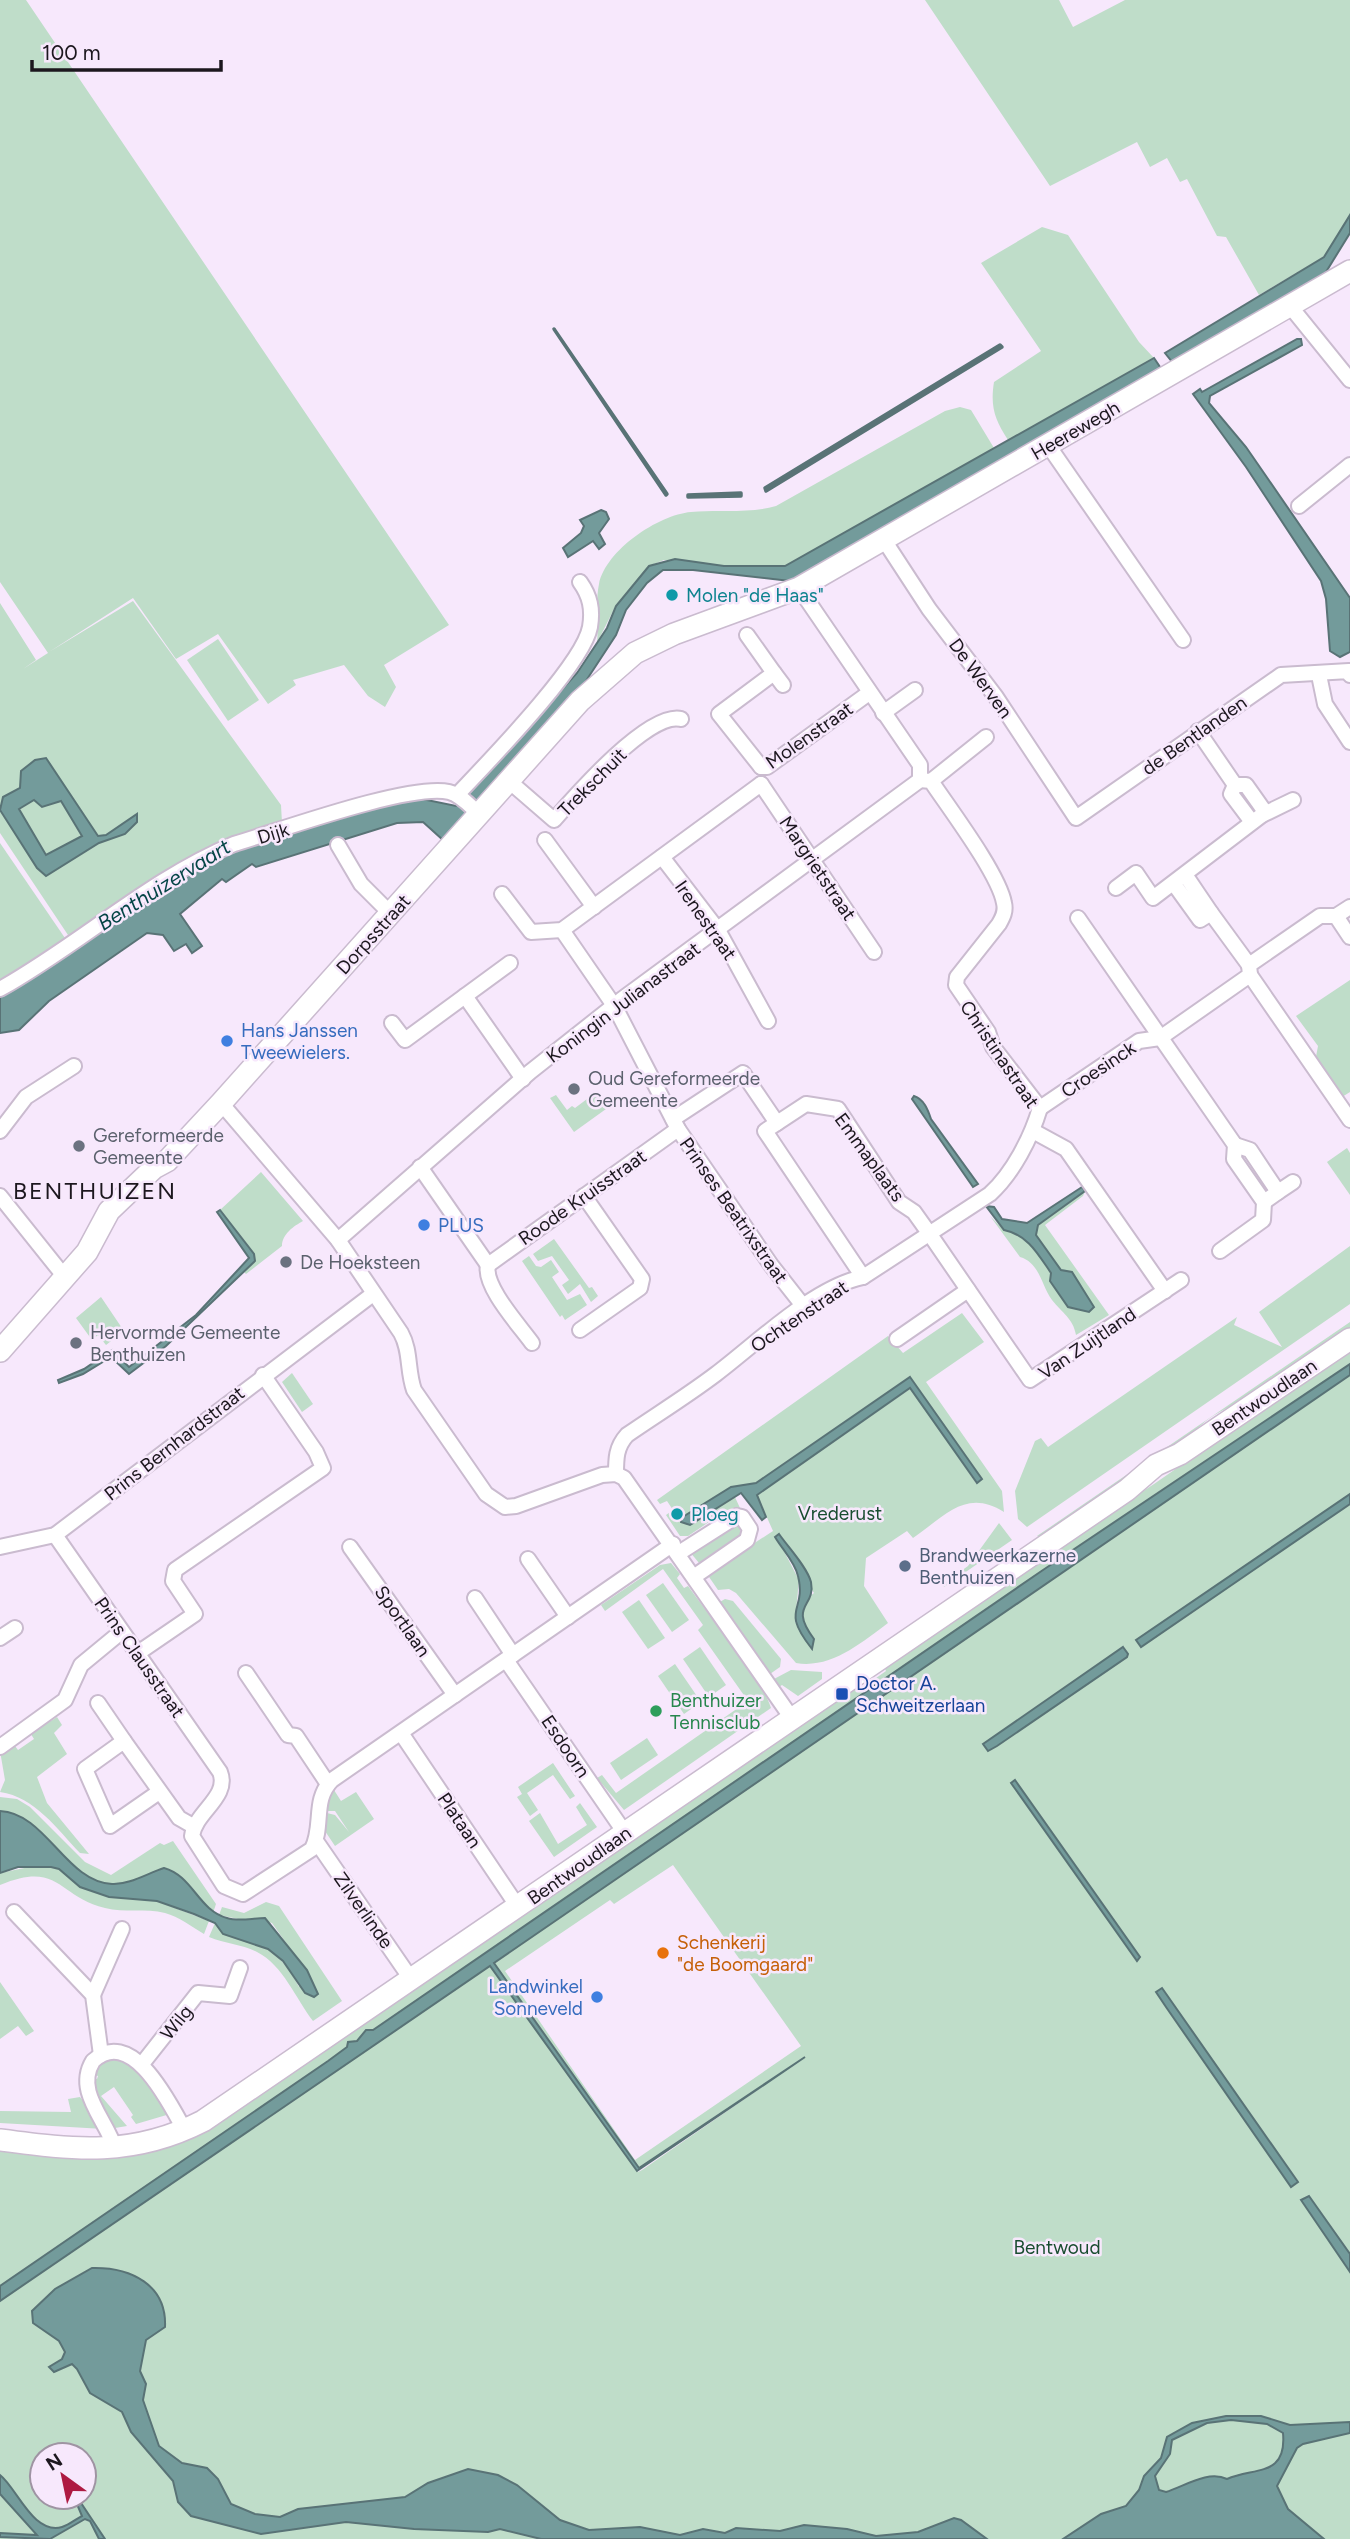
<svg xmlns="http://www.w3.org/2000/svg" width="1350" height="2539" viewBox="0 0 1350 2539" font-family="Figtree,sans-serif">
	<style>
		.green { fill: #bfddc9; fill-rule: evenodd }
		.water { fill: #739b9b; stroke: #597376; stroke-width: 2; fill-rule: evenodd }
		.lines { fill: none; stroke-linecap: round; stroke-linejoin: round }
		.stream { stroke: #597376; stroke-width: 3.5 }
		.street-casing { stroke: #cabbcf; stroke-width: 18 }
		.secondary-casing { stroke: #cabbcf; stroke-width: 24 }
		.street { stroke: #fff; stroke-width: 14 }
		.secondary { stroke: #fff; stroke-width: 21 }
		.culture-dot { fill: #0f9aa8; stroke: #f7e8fc; stroke-width: 2.5 }
		.shop-dot { fill: #3f7fe0; stroke: #f7e8fc; stroke-width: 2.5 }
		.worship-dot { fill: #6b7280; stroke: #f7e8fc; stroke-width: 2.5 }
		.service-dot { fill: #5c6f8a; stroke: #f7e8fc; stroke-width: 2.5 }
		.transit-dot { fill: #1a4fb4; stroke: #f7e8fc; stroke-width: 2.5 }
		.leisure-dot { fill: #2e9e5b; stroke: #f7e8fc; stroke-width: 2.5 }
		.food-dot { fill: #e8710a; stroke: #f7e8fc; stroke-width: 2.5 }
		.labels { text-anchor: middle; stroke-width: 5; stroke-linejoin: round; paint-order: stroke }
		.street-label { font-size: 19px; fill: #1c171e; stroke: #f7e8fc }
		.culture-label { font-size: 19px; fill: #0d838f; stroke: #f7e8fc; text-anchor: start }
		.shop-label { font-size: 19px; fill: #366cbe; stroke: #f7e8fc; text-anchor: start }
		.worship-label { font-size: 19px; fill: #5b616d; stroke: #f7e8fc; text-anchor: start }
		.park-label { font-size: 19px; fill: #194d30; stroke: #f7e8fc }
		.service-label { font-size: 19px; fill: #4e5e75; stroke: #f7e8fc; text-anchor: start }
		.transit-label { font-size: 19px; fill: #164399; stroke: #f7e8fc; text-anchor: start }
		.leisure-label { font-size: 19px; fill: #27864d; stroke: #f7e8fc; text-anchor: start }
		.food-label { font-size: 19px; fill: #c56008; stroke: #f7e8fc; text-anchor: start }
		.water-label { font-size: 21px; font-style: italic; fill: #044546; stroke: #f7e8fc }
		.quarter-label { font-size: 23px; letter-spacing: 2px; fill: #1c171e; stroke: #f7e8fc }
	</style>
	<rect width="100%" height="100%" fill="#f7e8fc"/>
	<g class="green">
		<polygon points="0,0 26,0 449,625 384,665 396,687 385,707 368,696 344,665 293,680 296,685 268,704 218,634 176,659 133,598 49,652 133,601 281,805 282,823 70,938 0,833 0,603 36,660 23,669 48,653 0,582"/>
		<polygon points="925,0 1059,0 1073,27 1125,0 1350,0 1350,215 1324,257 1259,295 1226,237 1217,236 1187,179 1180,182 1167,158 1150,167 1137,142 1050,186"/>
		<path d="M1042,227L1068,235L1139,342L1154,358L1008,440C995,420 990,407 994,382L1041,351L981,263Z"/>
		<path d="M960,407L971,410L994,448L785,566H724L664,560L649,566L616,605L597,643C599,624 595,603 599,584C606,550 658,515 691,512C720,509 748,514 776,506L945,411Z"/>
		<polygon points="218,639 259,700 228,721 187,660"/>
		<polygon points="0,843 67,941 0,982"/>
		<polygon points="1350,980 1350,1092 1342,1097 1315,1062 1318,1046 1296,1016"/>
		<polygon points="595,1093 606,1109 574,1132 550,1098 556,1095 567,1110 572,1106 575,1108"/>
		<polygon points="1347,1148 1350,1153 1350,1195 1327,1162"/>
		<path d="M261,1172L303,1221C294,1226 282,1234 282,1246L246,1274L244,1272L255,1261L254,1255L220,1210Z"/>
		<path d="M1085,1191L1083,1196L1045,1225L1109,1315L1076,1335C1073,1318 1062,1313 1052,1300C1041,1285 1040,1263 1020,1257L990,1216L1004,1230L1014,1232L1030,1242L1051,1273L1094,1307L1072,1273L1061,1270L1036,1235L1038,1225Z"/>
		<polygon points="554,1239 589,1288 592,1287 598,1296 591,1302 580,1284 568,1294 562,1285 569,1280 552,1256 538,1261 533,1254"/>
		<polygon points="1350,1246 1350,1304 1027,1527 1018,1519 1015,1491 1035,1441 1041,1438 1048,1447 1237,1317 1234,1325 1282,1347 1259,1312"/>
		<polygon points="529,1256 536,1266 541,1267 551,1260 559,1272 552,1277 567,1300 580,1294 587,1305 565,1320 562,1315 560,1317 522,1261"/>
		<polygon points="101,1297 124,1331 106,1345 98,1335 92,1340 76,1318"/>
		<path d="M962,1313L984,1342L926,1382L1002,1491L1004,1512C966,1488 945,1516 913,1538L907,1531L866,1558L864,1586L888,1623C861,1643 831,1669 796,1663L736,1593L729,1589L718,1590L707,1574L773,1531L757,1495L911,1388L976,1483L982,1479L910,1377L756,1483L731,1487L682,1518L690,1525L734,1495L740,1508L727,1510L688,1536H680L666,1515L673,1510L667,1501L660,1504L657,1500L888,1336L903,1353ZM776,1536L814,1593C795,1607 802,1624 814,1639L795,1622L799,1580Z"/>
		<path d="M1350,1322V1330L1247,1402C1228,1404 1197,1423 1188,1441L1044,1539L1037,1536Z"/>
		<path d="M1350,1348V1364L1043,1570L473,1961L491,1966L638,2172L642,2170L805,2057L639,2168L494,1963L1350,1373V2539H0V2151L152,2148L852,1689L866,1685L886,1671L882,1663L1154,1484ZM673,1865L801,2046L635,2160L505,1971L610,1900L614,1904ZM42,2455H84V2497H42Z"/>
		<polygon points="292,1373 313,1404 302,1412 282,1382"/>
		<polygon points="734,1522 740,1525 740,1537 699,1563 690,1552"/>
		<polygon points="999,1523 1012,1540 944,1587 943,1584 968,1566"/>
		<path d="M671,1563L680,1574L677,1578L684,1588L688,1586C707,1613 763,1680 771,1708L624,1810L597,1778L602,1775L616,1793L748,1701L698,1630L703,1625L663,1569L605,1611L601,1605L660,1565Z"/>
		<polygon points="663,1583 689,1620 672,1632 646,1595"/>
		<polygon points="725,1599 733,1601 781,1659 780,1667 770,1674 718,1603"/>
		<polygon points="639,1600 665,1638 648,1649 622,1612"/>
		<polygon points="700,1647 726,1685 709,1697 683,1659"/>
		<polygon points="675,1664 701,1702 684,1714 658,1676"/>
		<polygon points="791,1670 822,1672 822,1679 798,1696 782,1685 779,1687 774,1679"/>
		<path d="M49,1717L51,1721L57,1717L62,1725L54,1733L67,1754L37,1777L47,1803L89,1854L80,1853C57,1829 35,1797 0,1792L5,1780L0,1751L12,1742L18,1750L34,1739L29,1731Z"/>
		<polygon points="647,1738 658,1755 621,1780 610,1763"/>
		<polygon points="553,1763 575,1796 570,1799 553,1775 527,1793 538,1810 530,1816 517,1797 522,1794 518,1787"/>
		<polygon points="334,1790 341,1801 356,1792 374,1819 335,1846 325,1831 327,1813 335,1815 349,1832 335,1811 327,1811 329,1795"/>
		<path d="M0,1797L17,1799L30,1807L85,1862L111,1875L160,1843L164,1845L173,1841L216,1904L213,1913L164,1868C147,1873 129,1885 112,1884C66,1881 46,1813 0,1811Z"/>
		<polygon points="580,1803 597,1827 554,1857 529,1821 540,1813 558,1844 587,1825 576,1807"/>
		<path d="M39,1865L59,1869L80,1887L109,1897L157,1901L209,1921L204,1934C191,1926 179,1917 165,1913C146,1908 124,1913 105,1908C58,1897 60,1860 0,1885V1873Z"/>
		<path d="M266,1902L279,1906L342,2001L313,2021C296,1999 283,1965 257,1952C242,1944 225,1944 209,1937L215,1923C226,1937 237,1937 253,1942C275,1949 289,1967 299,1987L298,1960L272,1923L255,1918L243,1920L219,1915L222,1907L244,1913Z"/>
		<polygon points="0,1982 34,2031 26,2036 18,2026 0,2039"/>
		<polygon points="114,2057 136,2066 170,2114 136,2124 131,2117 133,2115 114,2087 101,2096 127,2126 115,2128 95,2098 91,2078 97,2079 98,2076 92,2074 95,2066"/>
		<polygon points="80,2097 104,2129 0,2123 0,2111 71,2112 68,2099"/>
	</g>
	<g class="water">
		<polygon points="1350,215 1350,233 1326,272 1173,363 1165,353 1324,257"/>
		<polygon points="1297,339 1301,339 1302,345 1210,396 1209,403 1246,447 1350,598 1350,652 1340,657 1330,651 1326,599 1321,581 1246,467 1193,394 1200,389 1202,392"/>
		<polygon points="1154,358 1162,370 790,581 693,570 663,570 647,583 626,610 616,635 582,687 443,840 423,822 397,823 256,867 252,864 226,882 222,879 180,914 202,946 192,953 186,944 174,951 163,935 147,933 49,1001 19,1030 0,1033 0,997 175,883 240,847 404,800 422,799 456,806 577,673 607,628 616,606 649,566 675,559 724,566 785,566"/>
		<polygon points="601,510 606,512 609,519 599,533 605,544 599,549 593,541 568,557 563,548 581,533 584,526 580,520"/>
		<path d="M46,758L98,836L106,835L137,814V822L125,834L99,843L46,876L37,868L0,810L3,797L20,788L21,771L35,760ZM34,800L42,807L61,801L82,836L46,855L19,809Z"/>
		<path d="M914,1096C924,1099 928,1110 931,1119L978,1184L973,1187L912,1099Z"/>
		<path d="M1082,1187L1085,1191L1038,1225L1036,1235L1061,1270L1072,1272L1094,1307L1089,1312L1068,1307L1050,1281L1051,1273C1038,1254 1028,1235 1004,1230L986,1206L994,1207L1002,1219L1027,1223Z"/>
		<polygon points="220,1210 254,1254 255,1261 166,1346 129,1374 111,1357 83,1374 59,1383 58,1380 84,1369 112,1350 129,1367 196,1315 249,1258 217,1212"/>
		<polygon points="1350,1364 1350,1375 494,1963 639,2168 805,2057 637,2171 490,1966 0,2301 0,2286 328,2061 347,2047 348,2042 357,2041 366,2030 373,2030 1043,1570"/>
		<polygon points="910,1377 982,1479 977,1483 910,1388 757,1495 766,1517 762,1520 741,1493 690,1525 681,1522 681,1518 731,1487 756,1483"/>
		<polygon points="1350,1494 1350,1504 1141,1647 1136,1640"/>
		<path d="M779,1534C788,1547 807,1567 811,1582C816,1608 788,1604 814,1639L812,1649C779,1607 807,1613 798,1576C795,1562 782,1549 775,1537Z"/>
		<polygon points="1123,1647 1128,1654 1127,1657 997,1746 988,1751 983,1744"/>
		<polygon points="1015,1780 1140,1957 1137,1961 1011,1783"/>
		<path d="M0,1811C46,1813 66,1882 112,1884C129,1885 148,1873 164,1868C193,1876 198,1910 227,1918C239,1922 252,1918 265,1918L307,1970L318,1994L314,1997L305,1993L283,1961L268,1949L223,1934L215,1923L194,1914L157,1901L109,1897L80,1887L59,1869L51,1867H18L0,1873Z"/>
		<polygon points="1162,1988 1298,2182 1291,2187 1166,2007 1156,1992"/>
		<polygon points="1309,2196 1350,2254 1350,2272 1301,2200"/>
		<path d="M92,2268C131,2267 167,2285 165,2327L146,2340L140,2371L146,2384L143,2400L159,2446L182,2463L207,2468L218,2479L231,2504L255,2514L280,2517L298,2509L405,2497L428,2483L468,2469L498,2475L517,2485L560,2520L589,2530L640,2527L680,2535L703,2529L725,2533L736,2528L780,2531L804,2525L847,2529L876,2536L918,2532L954,2518L961,2520L987,2539H541L500,2529L488,2532L414,2529L346,2522L261,2534L191,2516L178,2502L173,2481L131,2432L122,2412L90,2393L77,2369L72,2364L54,2372L49,2367L62,2359L65,2352L59,2341L33,2323L32,2311L55,2289Z"/>
		<path d="M1226,2416H1261L1290,2425L1350,2422V2433L1303,2444L1297,2448L1277,2486L1288,2509L1324,2539H1063L1101,2514L1126,2506L1139,2490L1144,2476L1161,2458L1167,2437L1192,2423ZM1231,2420L1267,2424L1283,2433C1287,2477 1255,2467 1227,2479C1208,2470 1185,2486 1166,2492L1159,2490L1155,2476L1170,2454L1172,2440L1207,2423Z"/>
		<path d="M0,2475C17,2488 33,2535 62,2527C69,2525 76,2519 82,2516L74,2497H77L105,2539H99L90,2521L85,2519L50,2539L0,2537V2533L37,2535L0,2494Z"/>
	</g>
	<g class="lines">
		<g class="stream">
			<polygon points="554,329 667,494 666,495"/>
			<polygon points="1000,345 1002,347 766,491 765,488"/>
			<polygon points="741,493 741,496 688,497 688,495"/>
		</g>
		<g class="street-casing">
			<g id="street">
				<polyline points="1290,306 1350,380"/>
				<polyline points="1048,445 1183,640"/>
				<polyline points="1299,506 1350,465"/>
				<polyline points="884,540 929,609 996,697 1076,818 1281,675 1349,671 1350,675"/>
				<polyline points="747,635 774,673 719,714 761,767"/>
				<polyline points="774,673 783,685"/>
				<polyline points="1319,675 1325,704 1350,742"/>
				<polyline points="883,713 915,690"/>
				<polyline points="1198,731 1235,785"/>
				<polyline points="761,767 767,767 869,693"/>
				<path d="M509,781L554,820C575,796 649,711 681,719"/>
				<polyline points="931,781 986,737"/>
				<polyline points="761,784 874,952"/>
				<polyline points="1235,785 1231,794 1252,822"/>
				<path d="M457,795C487,763 583,665 590,627C593,609 590,596 580,582"/>
				<polyline points="1262,815 1293,800"/>
				<polyline points="545,840 594,907"/>
				<polyline points="338,845 361,884 391,914"/>
				<polyline points="662,857 718,930 768,1021"/>
				<polyline points="1174,884 1200,920 1211,913 1186,876"/>
				<polyline points="1116,888 1136,873 1153,898 1262,815 1263,809 1246,785 1235,785"/>
				<polyline points="502,894 531,932 562,930 761,784"/>
				<polyline points="1211,913 1249,965"/>
				<polyline points="1336,916 1350,937"/>
				<polyline points="1078,918 1235,1145 1234,1159 1264,1202 1263,1220 1220,1251"/>
				<polyline points="562,930 615,1007 678,1129 771,1265 804,1307"/>
				<polyline points="1250,975 1350,1120"/>
				<path d="M0,989C79,945 151,878 234,844C278,831 410,783 449,792C461,795 470,806 479,814"/>
				<polyline points="465,996 523,1079"/>
				<polyline points="392,1023 405,1040 510,963"/>
				<path d="M221,1103L338,1240L401,1333C411,1351 407,1370 414,1390L486,1494L505,1507L516,1506L602,1475L616,1474L624,1478L791,1717"/>
				<polyline points="1040,1108 1139,1041 1160,1038 1250,975 1249,965 1320,916 1336,916 1350,907"/>
				<polyline points="673,1119 743,1073 777,1123"/>
				<polyline points="0,1131 26,1097 74,1066"/>
				<polyline points="1033,1131 1066,1149 1165,1291"/>
				<polyline points="1235,1145 1250,1150 1278,1192 1264,1202"/>
				<polyline points="420,1167 488,1265"/>
				<polyline points="1278,1192 1293,1182"/>
				<polyline points="0,1196 64,1276"/>
				<polyline points="338,1240 530,1072 621,1000 920,780"/>
				<polyline points="488,1265 678,1129"/>
				<path d="M488,1265C483,1286 519,1325 532,1343"/>
				<polyline points="863,1277 765,1131 806,1104 838,1109 899,1202 914,1212 929,1233 1030,1380 1181,1280"/>
				<polyline points="580,1330 640,1288 642,1279 584,1196"/>
				<polyline points="897,1339 968,1290"/>
				<path d="M616,1474C616,1459 616,1447 627,1435C656,1415 687,1396 716,1374C757,1343 814,1287 863,1277L990,1194C1013,1173 1031,1138 1040,1108L993,1047L988,1032L956,985L957,977L999,924C1003,917 1006,911 1004,903C999,874 949,808 931,781L920,780V765L799,588"/>
				<path d="M55,1535L220,1772C230,1797 195,1812 192,1836L224,1886L243,1894L312,1849C324,1826 312,1800 332,1780L673,1544"/>
				<polyline points="0,1547 55,1535 373,1294"/>
				<polyline points="350,1547 455,1695"/>
				<polyline points="679,1553 737,1516 742,1517 750,1529 747,1540 695,1576"/>
				<polyline points="528,1559 568,1617"/>
				<polyline points="475,1598 513,1655"/>
				<polyline points="0,1638 15,1628"/>
				<polyline points="138,1653 195,1614 173,1581 175,1570 323,1468 316,1452 263,1375"/>
				<polyline points="506,1660 625,1833"/>
				<polyline points="246,1673 288,1735 296,1736 328,1784"/>
				<polyline points="98,1703 124,1741"/>
				<polyline points="401,1733 518,1907"/>
				<polyline points="0,1747 65,1700 81,1665 121,1632"/>
				<polyline points="159,1792 110,1826 85,1769 124,1741 179,1818 193,1826"/>
				<polyline points="316,1841 411,1979"/>
				<polyline points="14,1912 93,1995 101,2055"/>
				<polyline points="93,1995 122,1929"/>
				<polyline points="142,2064 198,1993 230,1996 240,1968"/>
				<path d="M115,2149C107,2120 74,2092 93,2061C132,2025 170,2104 185,2131"/>
			</g>
		</g>
		<g class="secondary-casing">
			<g id="secondary">
				<polyline points="0,1351 87,1252 109,1211 154,1168 167,1161 221,1103 580,701 635,653 674,634 799,588 1350,271"/>
				<path d="M0,2140C75,2150 133,2157 203,2121L1127,1490L1156,1465L1180,1454L1350,1339"/>
			</g>
		</g>
		<use href="#street" class="street"/>
		<use href="#secondary" class="secondary"/>
	</g>
	<g class="culture-dot">
		<circle cx="672" cy="595" r="7"/>
		<circle cx="677" cy="1514" r="7"/>
	</g>
	<g class="shop-dot">
		<circle cx="227" cy="1041" r="7"/>
		<circle cx="424" cy="1225" r="7"/>
		<circle cx="597" cy="1997" r="7"/>
	</g>
	<g class="worship-dot">
		<circle cx="574" cy="1089" r="7"/>
		<circle cx="79" cy="1146" r="7"/>
		<circle cx="286" cy="1262" r="7"/>
		<circle cx="76" cy="1343" r="7"/>
	</g>
	<circle class="service-dot" cx="905" cy="1566" r="7"/>
	<rect class="transit-dot" x="835" y="1687" width="14" height="14" rx="3.5"/>
	<circle class="leisure-dot" cx="656" cy="1711" r="7"/>
	<circle class="food-dot" cx="663" cy="1953" r="7"/>
	<g class="labels">
		<g class="street-label">
			<text transform="translate(1075 430) rotate(-30)" y="7">Heerewegh</text>
			<text transform="translate(981 678) rotate(54)" y="7">De Werven</text>
			<text transform="translate(809 735) rotate(-35)" y="7">Molenstraat</text>
			<text transform="translate(1194 735) rotate(-35)" y="7">de Bentlanden</text>
			<text transform="translate(592 782) rotate(-45)" y="7">Trekschuit</text>
			<text transform="translate(273 833) rotate(-17)" y="7">Dijk</text>
			<text transform="translate(818 868) rotate(56)" y="7">Margrietstraat</text>
			<text transform="translate(706 920) rotate(55)" y="7">Irenestraat</text>
			<text transform="translate(373 934) rotate(-48)" y="7">Dorpsstraat</text>
			<text transform="translate(623 1002) rotate(-37)" y="7">Koningin Julianastraat</text>
			<text transform="translate(1000 1054) rotate(56)" y="7">Christinastraat</text>
			<text transform="translate(1098 1069) rotate(-34)" y="7">Croesinck</text>
			<text transform="translate(870 1157) rotate(54)" y="7">Emmaplaats</text>
			<text transform="translate(582 1197) rotate(-35)" y="7">Roode Kruisstraat</text>
			<text transform="translate(734 1210) rotate(55)" y="7">Prinses Beatrixstraat</text>
			<text transform="translate(799 1316) rotate(-34)" y="7">Ochtenstraat</text>
			<text transform="translate(1087 1343) rotate(-34)" y="7">Van Zuijtland</text>
			<text transform="translate(1264 1397) rotate(-34)" y="7">Bentwoudlaan</text>
			<text transform="translate(174 1443) rotate(-38)" y="7">Prins Bernhardstraat</text>
			<text transform="translate(403 1621) rotate(55)" y="7">Sportlaan</text>
			<text transform="translate(140 1657) rotate(55)" y="7">Prins Clausstraat</text>
			<text transform="translate(566 1746) rotate(56)" y="7">Esdoorn</text>
			<text transform="translate(460 1820) rotate(56)" y="7">Plataan</text>
			<text transform="translate(579 1865) rotate(-35)" y="7">Bentwoudlaan</text>
			<text transform="translate(364 1910) rotate(55)" y="7">Zilverlinde</text>
			<text transform="translate(176 2022) rotate(-51)" y="7">Wilg</text>
		</g>
		<g class="culture-label">
			<text x="686" y="602">Molen "de Haas"</text>
			<text x="691" y="1521">Ploeg</text>
		</g>
		<g class="shop-label">
			<text x="241" y="1037">Hans Janssen<tspan x="241" dy="22">Tweewielers.</tspan></text>
			<text x="438" y="1232">PLUS</text>
			<text x="583" y="1993" text-anchor="end">Landwinkel<tspan x="583" dy="22">Sonneveld</tspan></text>
		</g>
		<g class="worship-label">
			<text x="588" y="1085">Oud Gereformeerde<tspan x="588" dy="22">Gemeente</tspan></text>
			<text x="93" y="1142">Gereformeerde<tspan x="93" dy="22">Gemeente</tspan></text>
			<text x="300" y="1269">De Hoeksteen</text>
			<text x="90" y="1339">Hervormde Gemeente<tspan x="90" dy="22">Benthuizen</tspan></text>
		</g>
		<g class="park-label">
			<text x="840" y="1520">Vrederust</text>
			<text x="1057" y="2254">Bentwoud</text>
		</g>
		<g class="service-label">
			<text x="919" y="1562">Brandweerkazerne<tspan x="919" dy="22">Benthuizen</tspan></text>
		</g>
		<g class="transit-label">
			<text x="856" y="1690">Doctor A.<tspan x="856" dy="22">Schweitzerlaan</tspan></text>
		</g>
		<g class="leisure-label">
			<text x="670" y="1707">Benthuizer<tspan x="670" dy="22">Tennisclub</tspan></text>
		</g>
		<g class="food-label">
			<text x="677" y="1949">Schenkerij<tspan x="677" dy="22">"de Boomgaard"</tspan></text>
		</g>
		<g class="water-label">
			<text transform="translate(164 885) rotate(-32)" y="7">Benthuizervaart</text>
		</g>
		<g class="quarter-label">
			<text x="95" y="1199">BENTHUIZEN</text>
		</g>
	</g>
	<g transform="translate(63 2476) rotate(327)"><circle r="33" fill="#f7e8fc" stroke="#9f94a3" stroke-width="2"/>
	<path d="M0-5L12 26L0 18L-12 26Z" fill="#ae1a42"/>
	<text y="-10" font-size="19" font-weight="bold" text-anchor="middle" fill="#1c171e">N</text>
	</g>
	<path d="M32 60v10h189v-10" fill="none" stroke="#1c171e" stroke-width="3.5"/>
	<text x="42" y="60" font-size="21" fill="#1c171e" stroke="#f7e8fc" stroke-width="5" paint-order="stroke">100 m</text>
</svg>
